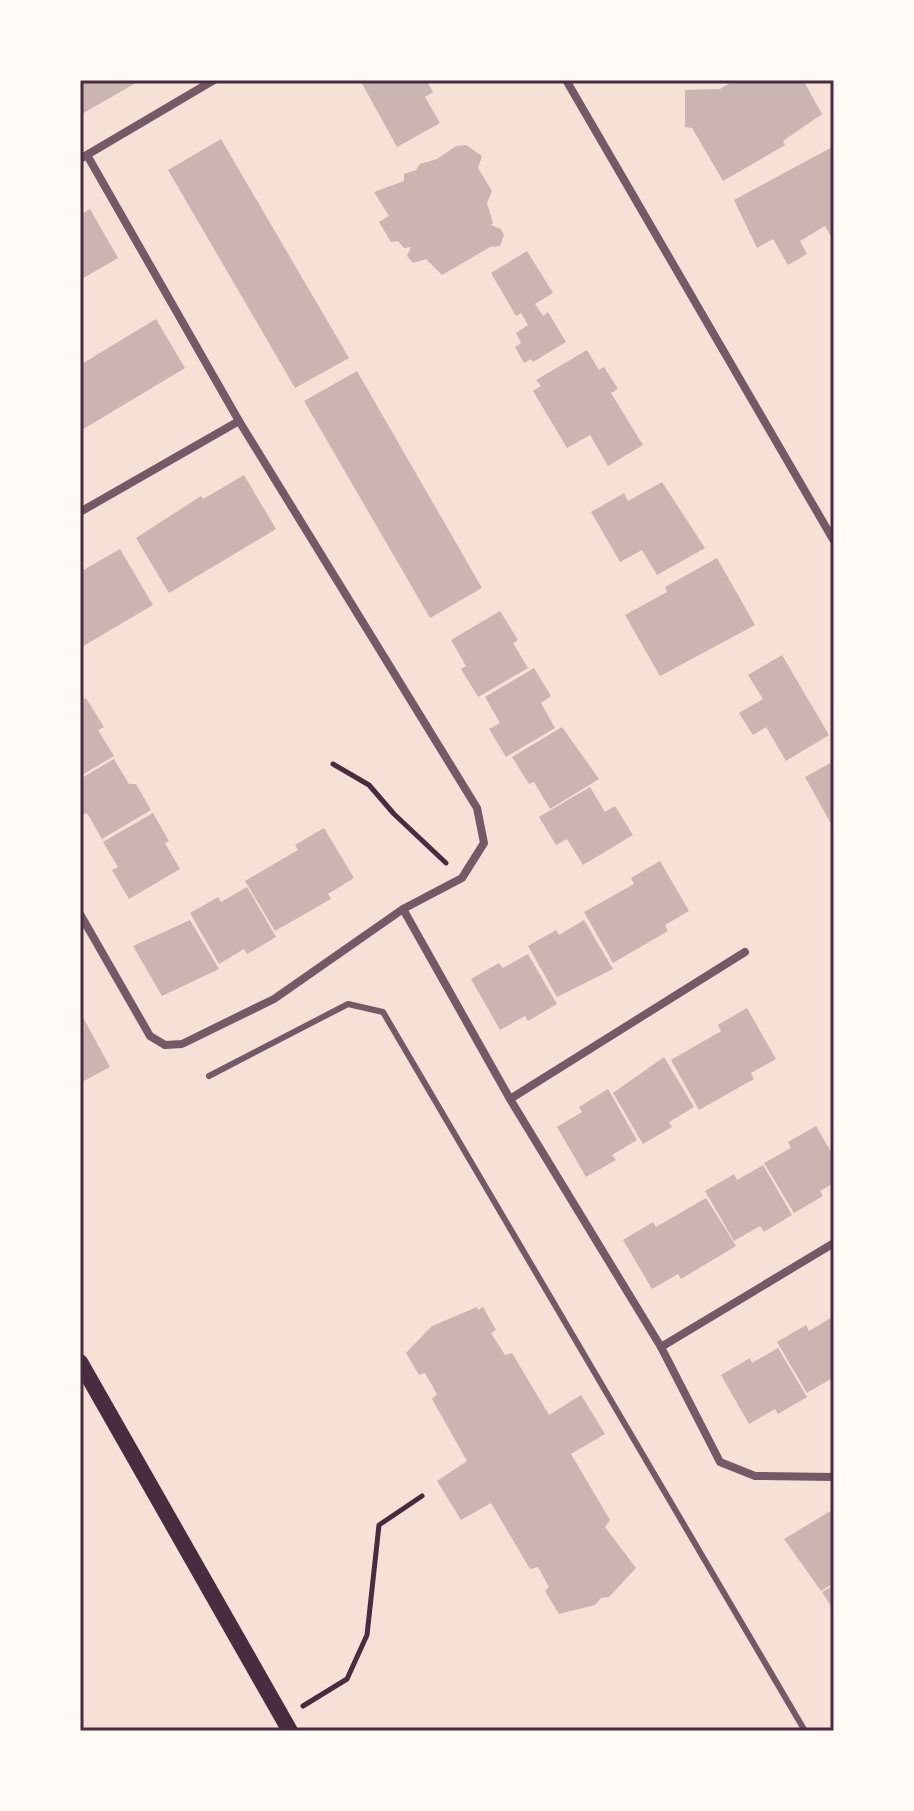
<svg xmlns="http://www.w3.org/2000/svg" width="914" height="1811" viewBox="0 0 914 1811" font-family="Montserrat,sans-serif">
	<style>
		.building { fill: #ccb4b1 }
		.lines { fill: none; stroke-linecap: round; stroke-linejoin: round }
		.path { stroke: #4a2c40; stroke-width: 5 }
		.service { stroke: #755966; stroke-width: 6 }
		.minor { stroke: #755966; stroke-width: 8 }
		.secondary { stroke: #4a2c40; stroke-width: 16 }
		.neatline { fill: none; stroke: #4a2c40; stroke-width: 3 }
	</style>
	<rect width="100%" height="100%" fill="#f7e1d7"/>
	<g class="building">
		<polygon points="80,80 141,80 80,115"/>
		<polygon points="360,80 426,80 433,92 425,97 440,123 397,147"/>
		<polygon points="735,80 803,80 822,114 783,141 785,145 723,181 692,128 685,127 685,90 720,89"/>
		<polygon points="221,139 349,358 295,388 168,170"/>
		<polygon points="466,145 482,156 478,168 492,191 487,203 493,223 491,225 501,229 504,235 500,246 490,247 442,275 426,259 413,263 407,256 411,247 404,248 398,241 391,242 379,222 389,216 374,192 404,181 404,174 416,170 420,164 437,159 456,146"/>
		<polygon points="834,146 834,242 825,226 800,241 807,254 788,265 773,239 757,248 734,200"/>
		<polygon points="90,209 118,258 80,280 80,215"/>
		<polygon points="527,251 553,293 535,304 543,316 548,312 566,342 533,362 531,359 524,363 515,347 521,343 516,333 528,325 521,313 516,316 491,273"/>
		<polygon points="156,319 185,368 80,431 80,365"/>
		<polygon points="587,350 599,370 604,367 618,389 611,393 643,445 608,466 590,435 567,448 533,391 541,386 536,380"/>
		<polygon points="357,371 482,588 430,618 304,401"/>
		<polygon points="244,475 276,529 169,593 136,538 201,496 203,499"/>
		<polygon points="662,482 705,548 657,575 642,550 620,562 591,512 624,493 628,501"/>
		<polygon points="120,549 153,605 80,648 80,572"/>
		<polygon points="717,558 755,625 660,676 625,615 667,592 665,587"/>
		<polygon points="500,611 518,640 513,643 528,668 478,697 461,669 466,666 451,640"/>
		<polygon points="782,655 829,735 786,761 766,727 753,735 739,713 763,699 748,675"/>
		<polygon points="534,668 551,696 541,703 555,728 506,757 489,729 500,723 485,697"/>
		<polygon points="86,698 104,727 98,730 114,756 80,776 80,702"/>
		<polygon points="562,727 599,779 550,809 534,782 529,784 512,757"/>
		<polygon points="114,759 129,784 136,784 151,810 102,839 87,813 80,816 80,779"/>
		<polygon points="834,761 834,829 805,777"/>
		<polygon points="590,787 605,812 615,806 633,835 583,865 567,839 556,845 539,817"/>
		<polygon points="153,813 169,841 165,843 180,869 129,899 112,870 118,867 103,842"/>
		<polygon points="324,828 354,878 328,894 331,899 275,931 245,881 298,850 295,845"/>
		<polygon points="660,861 689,911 665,925 668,931 613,963 584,912 634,884 631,878"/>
		<polygon points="247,887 276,937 247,954 244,949 219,964 190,913 218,897 221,902"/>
		<polygon points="190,920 219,969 162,996 133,946"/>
		<polygon points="584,920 613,969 557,997 528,946 556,930 559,935"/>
		<polygon points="528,954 557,1004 528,1021 525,1016 500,1030 471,979 499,963 503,968"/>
		<polygon points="747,1008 776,1059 751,1073 754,1079 699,1110 671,1060 721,1031 718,1025"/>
		<polygon points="80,1012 110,1067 80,1083"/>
		<polygon points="664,1057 694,1107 669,1122 672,1127 643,1144 613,1093"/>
		<polygon points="608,1089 637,1140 612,1155 616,1160 586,1177 557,1127 582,1112 579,1107"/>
		<polygon points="816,1126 834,1157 834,1183 820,1191 823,1196 794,1213 764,1163 791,1148 788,1142"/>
		<polygon points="763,1165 792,1215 764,1232 760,1226 734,1241 705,1191 734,1174 737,1180"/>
		<polygon points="706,1198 736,1246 681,1279 678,1274 652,1289 623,1240 653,1222 656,1227"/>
		<polygon points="477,1307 478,1310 483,1307 496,1330 491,1333 505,1355 512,1353 549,1415 581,1395 605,1434 571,1454 610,1520 605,1527 636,1568 609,1597 601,1598 595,1605 559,1614 545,1591 549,1587 538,1567 530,1569 491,1503 461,1520 437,1481 467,1461 432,1399 437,1394 425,1373 419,1375 406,1353 432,1326"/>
		<polygon points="834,1316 834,1382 832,1378 807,1393 777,1342 806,1325 809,1331"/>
		<polygon points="778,1348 807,1397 778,1414 775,1409 749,1424 721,1375 750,1358 752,1363"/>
		<polygon points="834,1509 834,1583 821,1591 784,1539"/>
		<polygon points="834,1585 834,1611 822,1592"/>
	</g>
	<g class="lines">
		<g class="path">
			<polyline points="333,764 369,785 394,814 446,863"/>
			<polyline points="303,1706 347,1679 367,1635 379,1525 422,1496"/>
		</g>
		<polyline class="service" points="209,1076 348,1004 383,1012 805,1731"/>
		<g class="minor">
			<polyline points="566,80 834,541"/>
			<polyline points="87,155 239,421 477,808 484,843 462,878 403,909 510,1099 661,1347 720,1462 755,1476 834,1477"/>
			<polyline points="80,159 214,80"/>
			<polyline points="80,512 239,421"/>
			<polyline points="80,914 150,1036 165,1045 182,1044 274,999 403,909"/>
			<polyline points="510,1099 745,952"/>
			<polyline points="661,1347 834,1243"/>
		</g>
		<polyline class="secondary" points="80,1362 290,1731"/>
	</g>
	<rect width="914" height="1811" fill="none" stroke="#fffaf5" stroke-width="164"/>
	<rect x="82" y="82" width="750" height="1647" class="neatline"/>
</svg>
